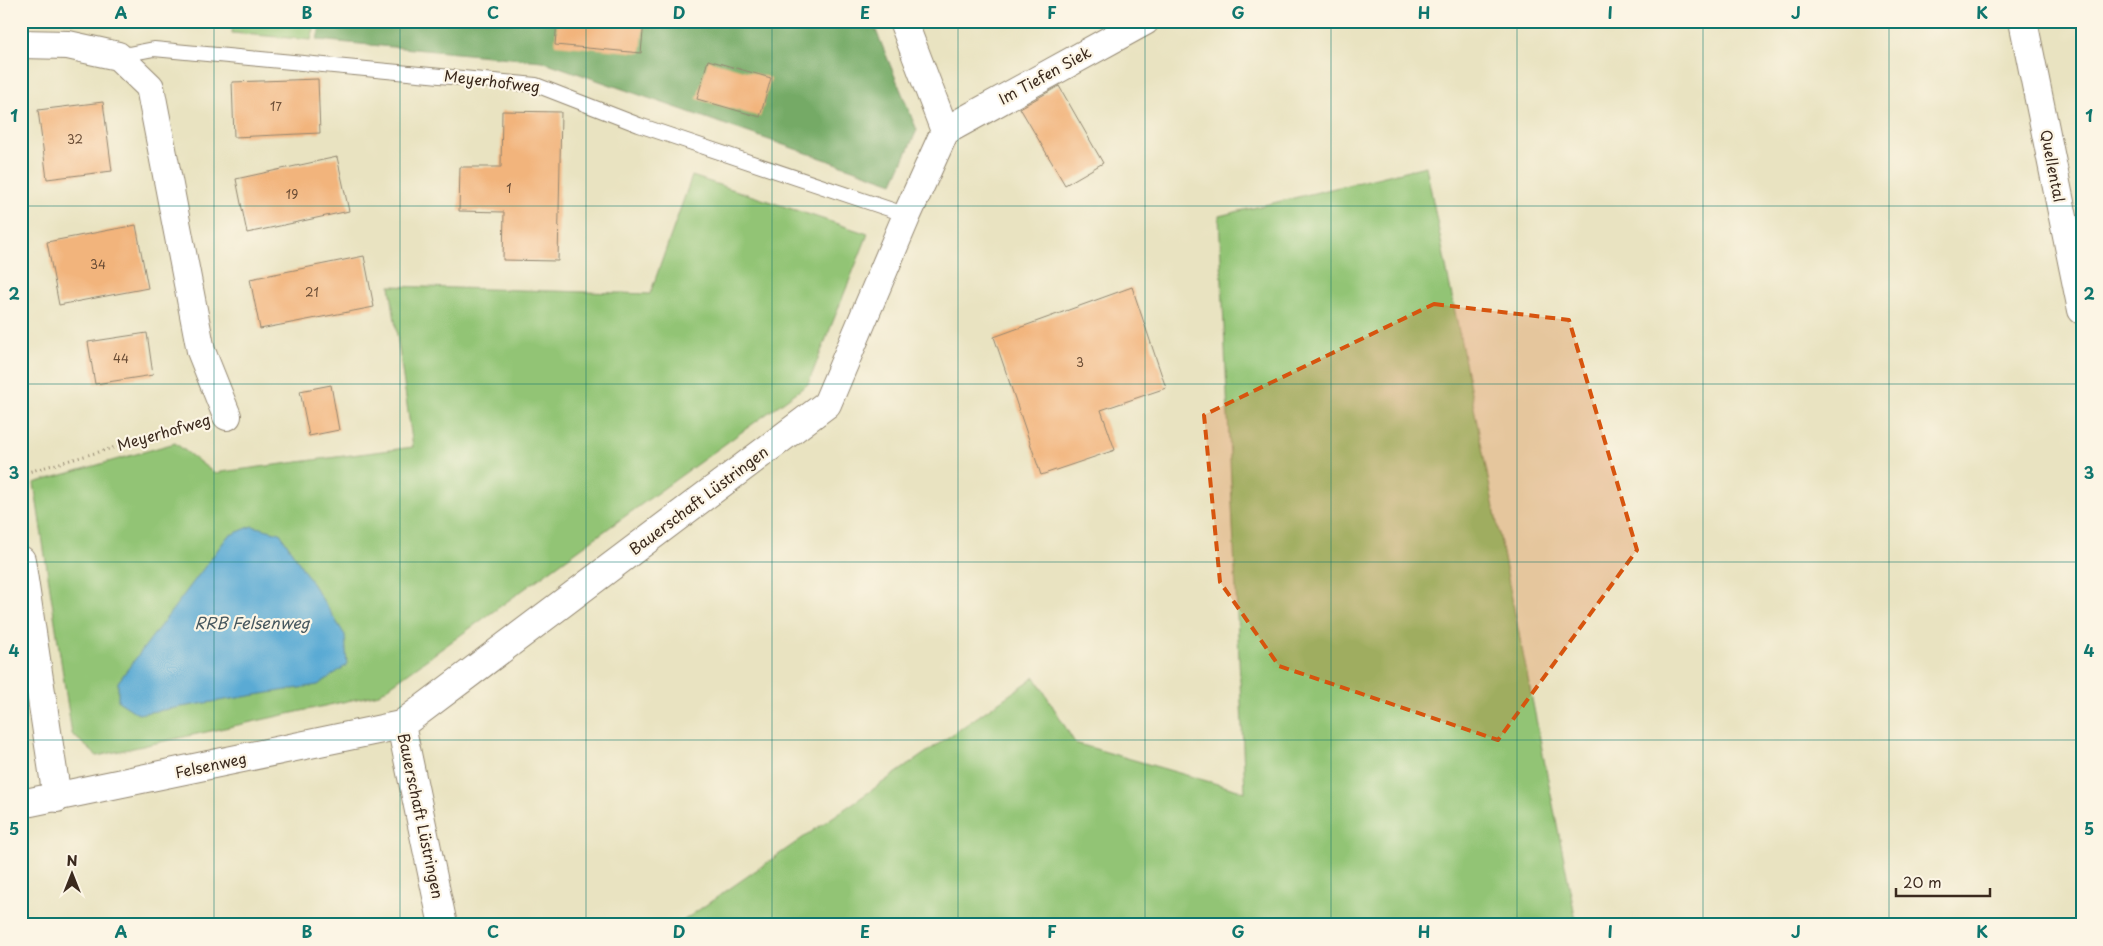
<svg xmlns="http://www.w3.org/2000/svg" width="2103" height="946" viewBox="0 0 2103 946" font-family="'Playpen Sans',sans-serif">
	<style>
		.green { fill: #92c475; stroke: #66774a }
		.forest { fill: #75aa66; stroke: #586a42 }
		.water { fill: #5aaad4; stroke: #4a6a79 }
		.building { fill: #f2b47b }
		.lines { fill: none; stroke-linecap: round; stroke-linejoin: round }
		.lane-casing { stroke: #928670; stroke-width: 16 }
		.street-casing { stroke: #928670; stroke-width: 30 }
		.path { stroke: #928670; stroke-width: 3; stroke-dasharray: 1 4; stroke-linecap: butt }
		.lane { stroke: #fff; stroke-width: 14 }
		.street { stroke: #fff; stroke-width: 28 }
		.marked { fill: #d7540e; fill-opacity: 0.2; stroke: #d7540e; stroke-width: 4; stroke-dasharray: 10 6; stroke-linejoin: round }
		.grid { fill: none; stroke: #0f766e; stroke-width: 1; stroke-opacity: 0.55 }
		.labels { text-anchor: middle; stroke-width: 4.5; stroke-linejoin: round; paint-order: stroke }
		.number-label { font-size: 12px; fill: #694c35 }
		.street-label { font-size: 15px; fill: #3b2a1e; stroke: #fcf5e5 }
		.water-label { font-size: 16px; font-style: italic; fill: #46575e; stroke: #fcf5e5 }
		.neatline { fill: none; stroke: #0f766e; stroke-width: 2 }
		.grid-label { font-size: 16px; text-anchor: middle; font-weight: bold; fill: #0f766e }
	</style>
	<rect width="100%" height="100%" fill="#fcf5e5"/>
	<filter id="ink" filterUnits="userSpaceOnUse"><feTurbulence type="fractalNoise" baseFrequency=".02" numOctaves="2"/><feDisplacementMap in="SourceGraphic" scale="10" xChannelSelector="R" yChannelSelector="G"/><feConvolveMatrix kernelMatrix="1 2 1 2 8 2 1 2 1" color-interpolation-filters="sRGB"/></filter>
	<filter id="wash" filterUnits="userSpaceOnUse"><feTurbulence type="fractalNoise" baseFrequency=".0096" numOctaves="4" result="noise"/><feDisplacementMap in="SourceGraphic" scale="20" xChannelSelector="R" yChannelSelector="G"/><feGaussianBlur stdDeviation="1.12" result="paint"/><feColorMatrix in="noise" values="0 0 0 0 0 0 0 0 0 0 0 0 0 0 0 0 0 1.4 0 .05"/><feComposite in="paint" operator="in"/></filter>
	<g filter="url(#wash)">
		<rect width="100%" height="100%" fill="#e9e3c1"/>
		<g class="green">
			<polygon points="233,21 316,21 311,40 232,33"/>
			<polygon points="1426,166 1577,925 677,925 1035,677 1075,743 1245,792 1219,216"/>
			<polygon points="692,176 868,234 808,384 379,694 97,756 72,734 34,483 175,443 214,473 413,447 390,286 650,294"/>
		</g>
		<polygon class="forest" points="321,21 862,21 875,28 917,130 893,183 542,61 317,40"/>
		<polygon class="water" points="252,526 280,533 345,635 347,665 318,685 138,714 118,701 118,682 228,536"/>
		<g id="blocks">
			<g class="building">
				<polygon points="557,21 644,21 641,53 555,45"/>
				<polygon points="708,60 771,78 760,117 697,99"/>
				<polygon points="318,79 320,133 234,137 232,82"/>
				<polygon points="1059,86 1103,163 1065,185 1020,108"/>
				<polygon points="103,102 112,171 47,179 38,110"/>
				<polygon points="502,111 561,112 558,261 503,260 504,212 459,211 460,167 501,167"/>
				<polygon points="337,157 349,211 247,233 236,179"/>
				<polygon points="136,225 148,288 59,305 47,242"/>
				<polygon points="364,256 374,307 260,329 250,279"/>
				<polygon points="1132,287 1166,388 1101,410 1115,450 1041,475 994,337"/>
				<polygon points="147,333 153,375 95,384 88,342"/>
				<polygon points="331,385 339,430 309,436 300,391"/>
			</g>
		</g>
	</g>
	<g filter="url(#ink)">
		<use href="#blocks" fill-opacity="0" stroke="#928670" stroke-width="1"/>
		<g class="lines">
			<g class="lane-casing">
				<polyline id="lane" points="118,56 154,49 536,85 639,125 907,215"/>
			</g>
			<g class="street-casing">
				<g id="street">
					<polyline points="2023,21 2082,310"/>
					<polyline points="21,44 68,45 118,56 150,87 201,351 227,416"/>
					<polyline points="945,131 1145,21"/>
					<polyline points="21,560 57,798"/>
					<polyline points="21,804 401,725"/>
					<polyline points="443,925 401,725 827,404 907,215 945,131 903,21"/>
				</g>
			</g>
			<polyline class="path" points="21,474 197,424"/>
			<use href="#lane" class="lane"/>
			<use href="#street" class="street"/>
		</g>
	</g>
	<path class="marked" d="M1434,304L1569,320L1637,550L1498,740L1279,666L1220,582L1204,415Z"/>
	<path class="grid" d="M214,21V925M400,21V925M586,21V925M772,21V925M958,21V925M1145,21V925M1331,21V925M1517,21V925M1703,21V925M1889,21V925M21,206H2082M21,384H2082M21,562H2082M21,740H2082"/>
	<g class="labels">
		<g class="number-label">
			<text x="276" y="111">17</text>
			<text x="75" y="144">32</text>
			<text x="509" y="193">1</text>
			<text x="292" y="199">19</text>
			<text x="98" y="269">34</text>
			<text x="312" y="297">21</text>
			<text x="121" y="363">44</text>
			<text x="1080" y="367">3</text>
		</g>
		<g class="street-label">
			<text transform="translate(1045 76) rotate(-29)" y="5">Im Tiefen Siek</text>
			<text transform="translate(492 82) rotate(7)" y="5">Meyerhofweg</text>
			<text transform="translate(2052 166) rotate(79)" y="5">Quellental</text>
			<text transform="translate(164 433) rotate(-16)" y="5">Meyerhofweg</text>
			<text transform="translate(699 501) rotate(-37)" y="5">Bauerschaft Lüstringen</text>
			<text transform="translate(211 766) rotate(-12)" y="5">Felsenweg</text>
			<text transform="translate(420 816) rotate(78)" y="5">Bauerschaft Lüstringen</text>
		</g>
		<g class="water-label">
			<text x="252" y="629">RRB Felsenweg</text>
		</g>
	</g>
	<rect width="2103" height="946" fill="none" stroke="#fcf5e5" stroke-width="55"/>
	<g transform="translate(72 874)" stroke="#fcf5e5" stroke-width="4" paint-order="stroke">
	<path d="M0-4L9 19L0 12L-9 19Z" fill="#3b2a1e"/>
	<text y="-8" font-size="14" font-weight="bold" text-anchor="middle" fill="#3b2a1e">N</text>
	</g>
	<path d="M1896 888v8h94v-8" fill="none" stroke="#3b2a1e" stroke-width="2.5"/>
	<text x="1903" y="888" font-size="15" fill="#3b2a1e" stroke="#fcf5e5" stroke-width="4" paint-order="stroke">20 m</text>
	<rect x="28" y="28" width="2048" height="890" class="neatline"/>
	<g class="grid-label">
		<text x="121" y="19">A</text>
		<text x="307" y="19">B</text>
		<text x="493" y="19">C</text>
		<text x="679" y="19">D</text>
		<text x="865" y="19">E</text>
		<text x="1052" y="19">F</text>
		<text x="1238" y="19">G</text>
		<text x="1424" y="19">H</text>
		<text x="1610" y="19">I</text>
		<text x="1796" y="19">J</text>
		<text x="1982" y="19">K</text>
		<text x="14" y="122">1</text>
		<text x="2089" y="122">1</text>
		<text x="14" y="300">2</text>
		<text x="2089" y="300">2</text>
		<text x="14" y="479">3</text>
		<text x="2089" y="479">3</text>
		<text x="14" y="657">4</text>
		<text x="2089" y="657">4</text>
		<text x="14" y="835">5</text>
		<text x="2089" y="835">5</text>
		<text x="121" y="938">A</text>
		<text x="307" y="938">B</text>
		<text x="493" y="938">C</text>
		<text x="679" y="938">D</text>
		<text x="865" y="938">E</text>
		<text x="1052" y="938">F</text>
		<text x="1238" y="938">G</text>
		<text x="1424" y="938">H</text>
		<text x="1610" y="938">I</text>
		<text x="1796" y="938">J</text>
		<text x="1982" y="938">K</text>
	</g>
</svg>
